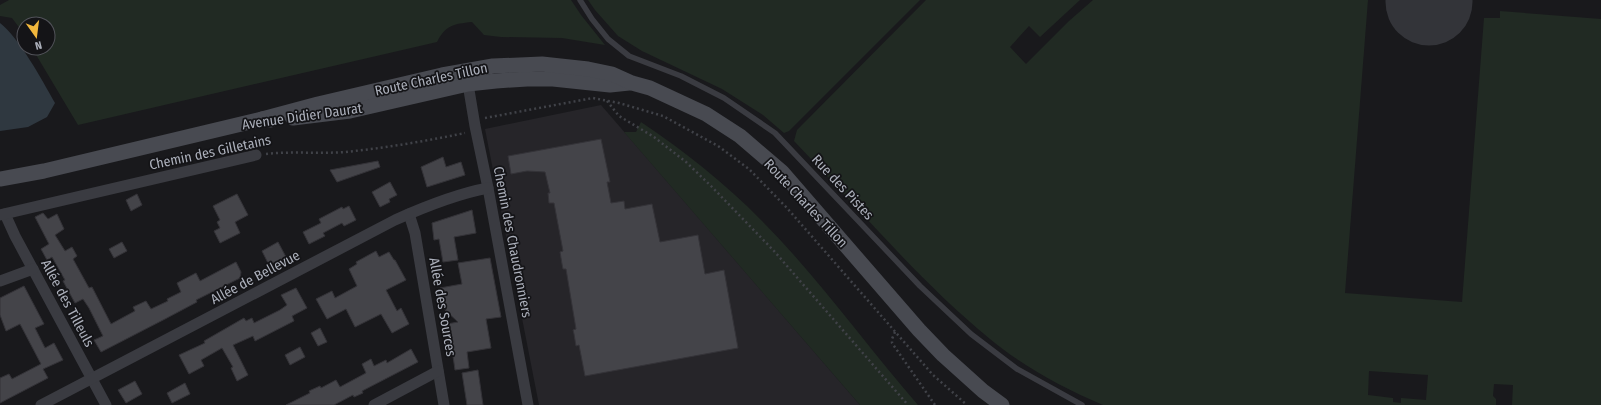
<svg xmlns="http://www.w3.org/2000/svg" width="1601" height="405" viewBox="0 0 1601 405" font-family="'Fira Sans Condensed',sans-serif">
	<style>
		.built { fill: #262529 }
		.green { fill: #212a23; fill-rule: evenodd }
		.water { fill: #2f3840 }
		.lines { fill: none; stroke-linecap: round; stroke-linejoin: round }
		.runway { stroke: #333439; stroke-width: 87 }
		.building { fill: #444449; stroke: #343338 }
		.path { stroke: #404248; stroke-width: 2.5; stroke-dasharray: 2 3; stroke-linecap: butt }
		.service { stroke: #3a3b41; stroke-width: 5.5 }
		.minor { stroke: #3a3b41; stroke-width: 11 }
		.secondary { stroke: #484a51; stroke-width: 15 }
		.labels { text-anchor: middle; stroke-width: 3.5; stroke-linejoin: round; paint-order: stroke }
		.street-label { font-size: 14px; fill: #acb0bb; stroke: #141417 }
	</style>
	<rect width="100%" height="100%" fill="#19191c"/>
	<polygon class="built" points="601,105 860,405 539,405 485,129"/>
	<g class="green">
		<path d="M9,0H571L581,15L605,45L562,38L501,37L484,35L472,22C453,24 446,25 437,42L78,125L32,48H48V24H24V34L12,18L0,16V5Z"/>
		<polygon points="588,0 920,0 789,131 784,133 763,115 722,89 642,51 618,36 595,10"/>
		<path d="M926,0H1080L1040,37L1029,26L1010,47L1026,64L1069,21L1093,0H1368L1345,293L1462,302L1484,18H1500V11L1601,19V405H1512L1513,385L1494,384L1493,396L1496,399V405H1103C1063,388 1024,367 990,339C918,280 858,207 794,141L797,130ZM1369,371L1428,375L1426,400L1401,398V403L1393,402V398L1368,395Z"/>
		<path d="M641,122C684,151 725,183 761,220C818,277 865,344 918,405H860L624,132H636Z"/>
	</g>
	<path class="water" d="M0,23C20,39 42,80 55,103L47,117L28,127L0,131Z"/>
	<g class="lines">
		<polyline class="runway" points="1429,2 1429,0"/>
	</g>
	<g class="building">
		<polygon points="601,139 610,182 607,182 611,203 624,201 625,209 652,204 660,242 698,235 705,274 724,270 738,348 585,376 579,345 576,346 574,334 573,330 576,329 566,269 563,269 562,264 560,252 563,251 554,203 549,203 548,193 550,193 545,172 527,171 511,174 508,156"/>
		<polygon points="443,157 446,167 461,162 465,175 427,187 421,167"/>
		<polygon points="378,161 380,167 337,182 330,170"/>
		<polygon points="390,182 397,195 389,199 390,202 380,207 372,192"/>
		<polygon points="137,194 142,205 131,211 126,200"/>
		<polygon points="237,194 248,215 235,222 240,233 220,243 214,231 220,228 217,222 220,220 213,206"/>
		<polygon points="349,206 356,220 344,226 342,223 323,233 325,236 309,244 303,232 321,223 319,219 342,207 343,209"/>
		<polygon points="472,210 476,233 454,237 458,260 443,262 439,239 434,240 432,223"/>
		<polygon points="43,213 48,219 57,214 64,229 55,235 65,251 72,247 77,256 73,259 89,288 92,287 111,324 135,311 133,307 146,301 151,309 168,301 167,299 181,292 177,283 196,273 200,281 236,262 241,272 240,278 196,300 197,302 165,319 101,352 94,340 103,336 89,308 83,299 75,303 63,281 65,280 52,257 47,260 41,249 49,244 35,217"/>
		<polygon points="122,242 127,251 114,258 109,249"/>
		<polygon points="278,242 286,257 269,265 262,251"/>
		<polygon points="376,251 379,257 389,252 394,260 395,260 406,280 386,290 397,311 401,308 409,324 392,333 381,314 355,327 346,309 327,319 316,299 332,291 335,298 357,286 349,269 357,264 356,262"/>
		<polygon points="490,258 501,317 486,319 491,348 467,352 469,368 455,370 451,342 448,343 446,332 449,332 447,324 458,322 444,309 440,288 462,284 458,263"/>
		<polygon points="24,286 44,324 35,328 45,348 54,343 63,360 43,369 48,378 0,403 0,378 9,374 12,379 41,364 20,324 6,331 0,315 0,298"/>
		<polygon points="296,288 307,308 292,316 294,321 255,341 253,336 233,345 248,375 237,381 231,368 233,367 222,348 201,360 204,366 189,374 179,355 205,343 204,341 244,318 246,321 252,318 254,323 280,310 287,305 281,295"/>
		<polygon points="320,328 327,342 318,346 311,333"/>
		<polygon points="300,347 305,357 290,365 285,355"/>
		<polygon points="411,349 418,362 362,391 363,393 354,397 353,395 334,405 286,405 310,393 309,391 320,386 321,388 336,380 340,387 366,373 362,364 371,359 374,366 386,360 387,363"/>
		<polygon points="478,370 483,405 467,405 462,373"/>
		<polygon points="135,381 142,394 126,403 118,390"/>
		<polygon points="185,383 190,394 172,403 167,393"/>
	</g>
	<g class="lines">
		<g class="path">
			<polyline points="607,101 619,116 654,137 686,162 711,186 774,251 908,405"/>
			<polyline points="485,118 593,98 619,103 663,116 718,146 749,169 787,208 933,375 967,405"/>
			<path d="M266,154C292,151 318,154 345,152C385,148 426,141 465,133"/>
			<polyline points="895,332 892,339 892,343 935,405"/>
		</g>
		<polyline class="service" points="580,0 592,19 608,39 629,56 681,76 724,98 775,133 920,286 971,334 1017,369 1082,405"/>
		<g class="minor">
			<polyline points="468,84 475,126 488,188 528,405"/>
			<polyline points="5,214 15,236 106,405"/>
			<polyline points="409,214 415,233 444,405"/>
			<polyline points="0,215 256,155"/>
			<polyline points="0,281 33,269"/>
			<path d="M41,405L395,220C424,207 456,194 488,188"/>
			<polyline points="374,405 438,371"/>
		</g>
		<g class="secondary">
			<polyline points="293,118 350,111 468,84 496,81 527,79 553,79 610,85 629,83"/>
			<polyline points="262,119 318,104 442,75 493,66 542,64 588,69 612,74 632,83 650,88 706,114 740,136 782,172 919,330 943,355 983,391 1002,405"/>
			<polyline points="0,179 44,171 262,119 271,120"/>
		</g>
	</g>
	<g class="labels">
		<g class="street-label">
			<text transform="translate(431 79) rotate(-12)" y="5">Route Charles Tillon</text>
			<text transform="translate(302 116) rotate(-8)" y="5">Avenue Didier Daurat</text>
			<text transform="translate(210 152) rotate(-12)" y="5">Chemin des Gilletains</text>
			<text transform="translate(843 187) rotate(47)" y="5">Rue des Pistes</text>
			<text transform="translate(806 203) rotate(47)" y="5">Route Charles Tillon</text>
			<text transform="translate(513 242) rotate(79)" y="5">Chemin des Chaudronniers</text>
			<text transform="translate(255 277) rotate(-28)" y="5">Allée de Bellevue</text>
			<text transform="translate(68 303) rotate(62)" y="5">Allée des Tilleuls</text>
			<text transform="translate(443 307) rotate(80)" y="5">Allée des Sources</text>
		</g>
	</g>
	<g transform="translate(36 36) rotate(166)"><circle r="19" fill="#141417" stroke="#515259"/>
	<path d="M0-3L7 15L0 10L-7 15Z" fill="#f1b73d"/>
	<text y="-6" font-size="11" font-weight="bold" text-anchor="middle" fill="#acb0bb">N</text>
	</g>
</svg>
